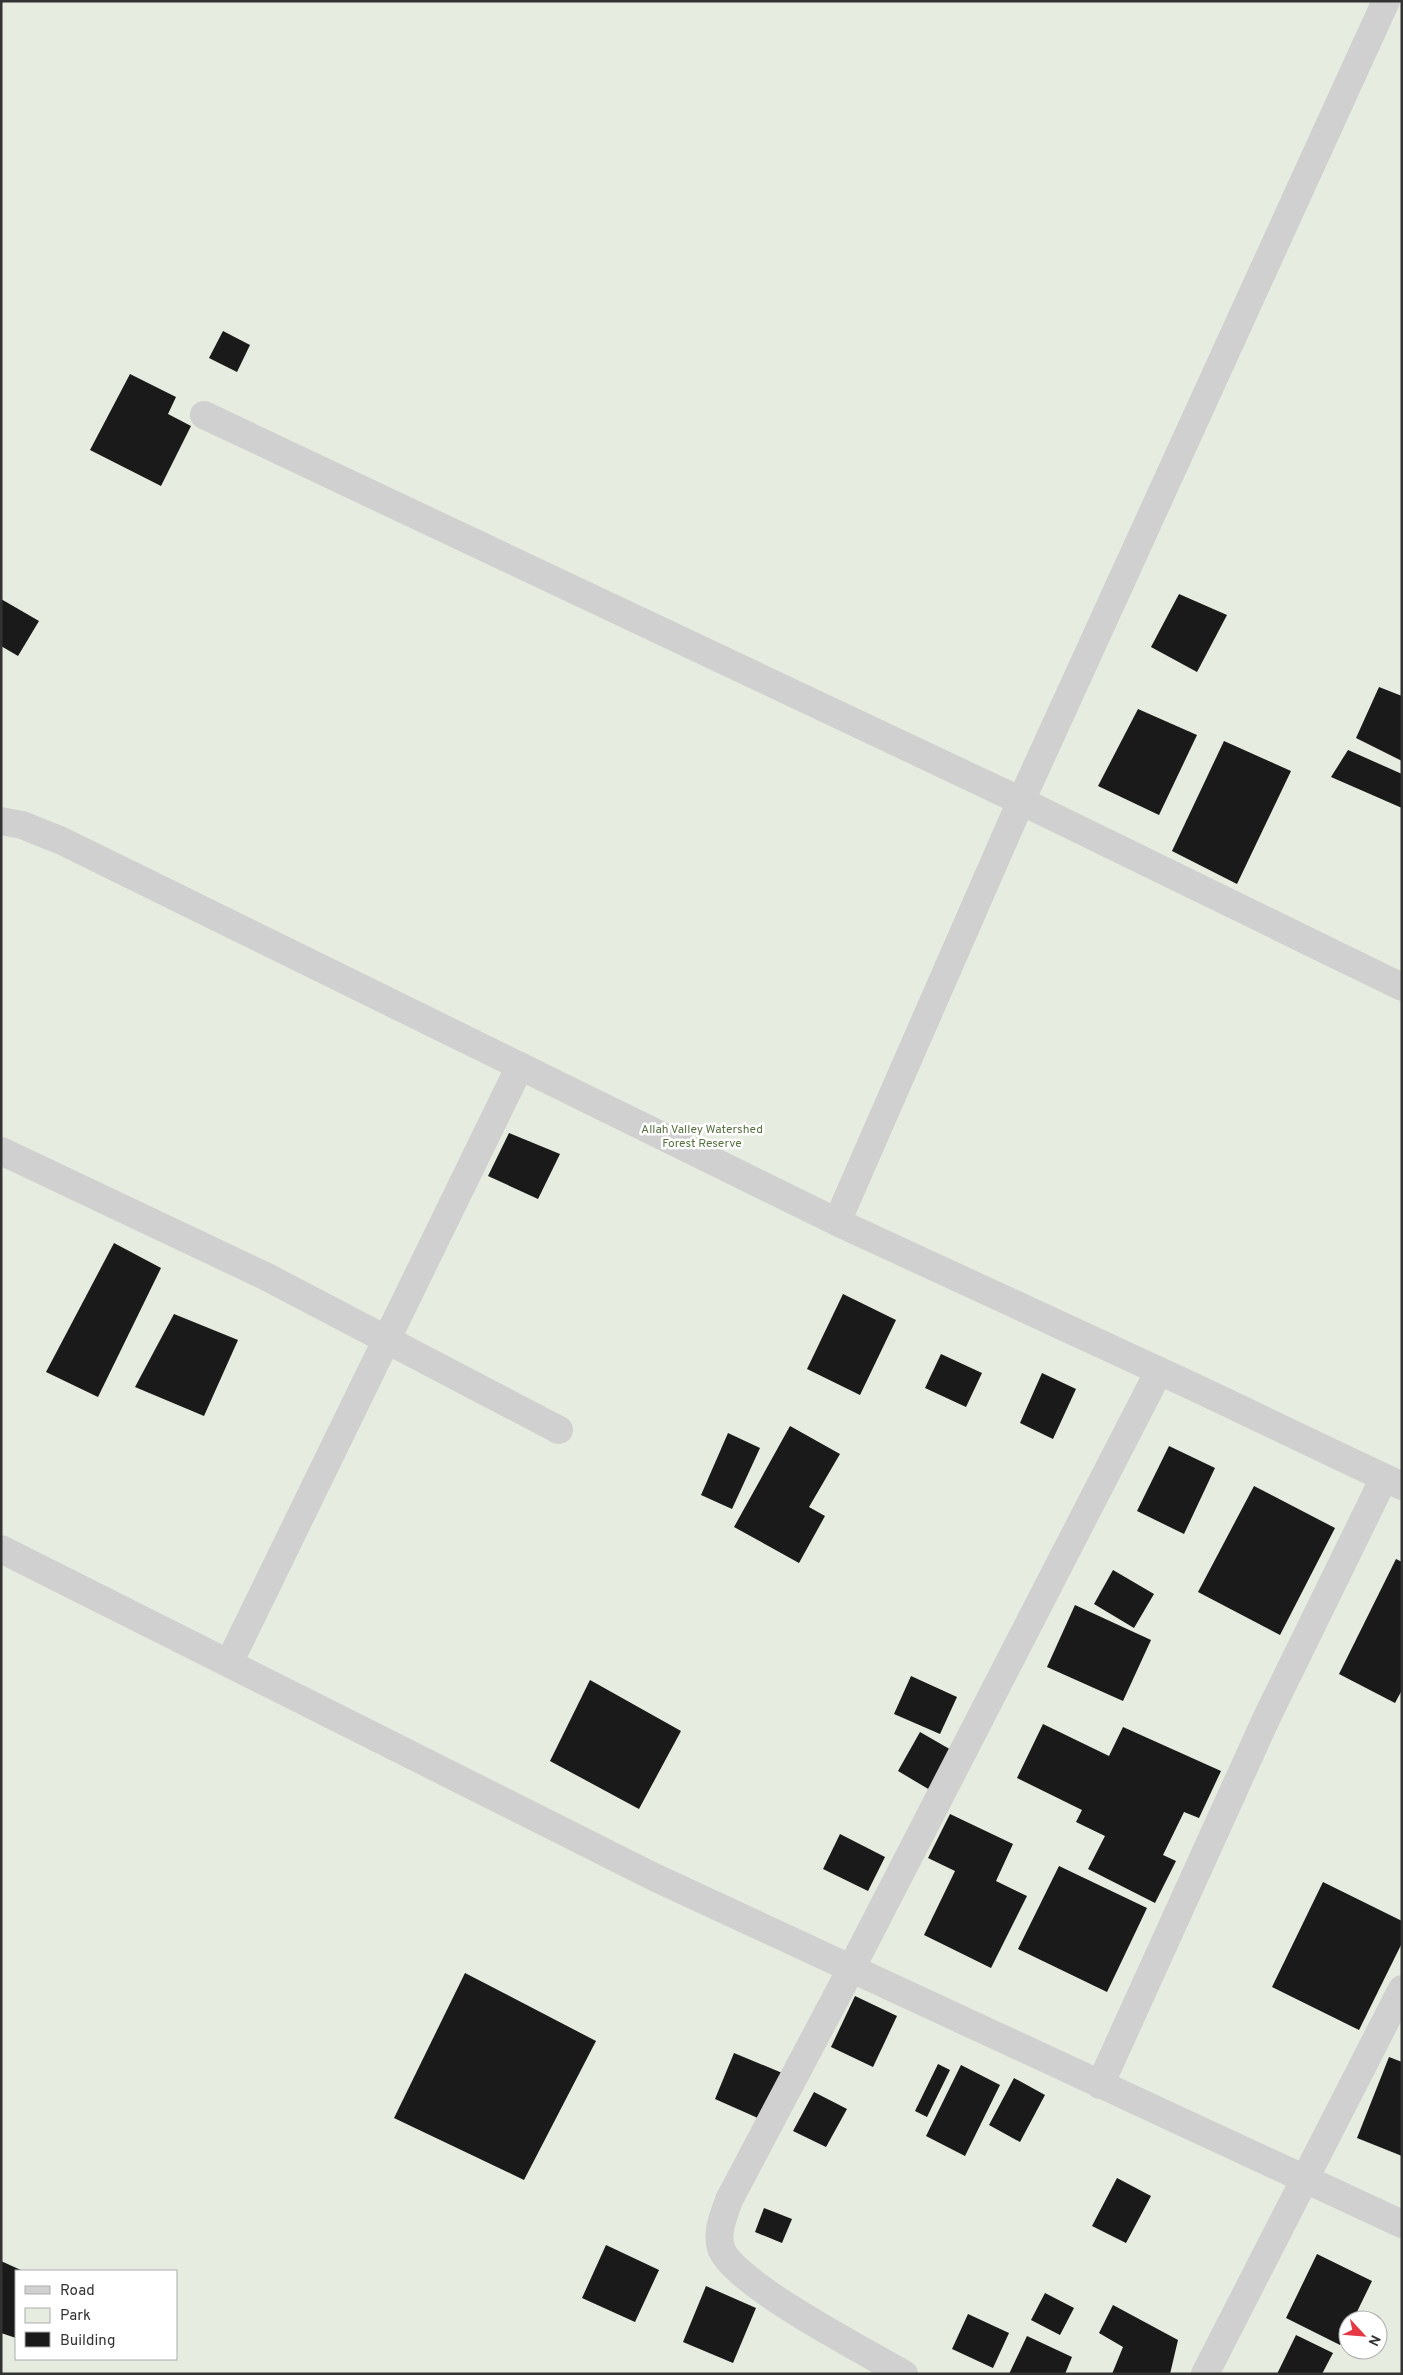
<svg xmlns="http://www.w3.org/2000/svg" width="1403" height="2375" viewBox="0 0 1403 2375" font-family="Overpass,sans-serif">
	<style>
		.green { fill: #e6ecdf; fill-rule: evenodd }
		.building { fill: #1a1a1a }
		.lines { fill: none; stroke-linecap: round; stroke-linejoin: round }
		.minor { stroke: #d0d0d0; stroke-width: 28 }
		.labels { text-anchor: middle; stroke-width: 5; stroke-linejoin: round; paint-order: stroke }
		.park-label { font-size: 12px; fill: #56703f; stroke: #fff }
	</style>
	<rect width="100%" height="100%" fill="#fff"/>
	<path class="green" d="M1,1H1402V2374H1ZM16,2271H176V2359H16ZM1348,2320H1378V2350H1348Z"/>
	<g class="building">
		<polygon points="223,331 250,345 237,372 209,358"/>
		<polygon points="130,374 176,397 168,414 191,426 161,486 90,450"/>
		<polygon points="1179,594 1227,615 1197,672 1151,647"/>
		<polygon points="1,599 39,621 18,656 1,646"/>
		<polygon points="1379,687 1402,696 1402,761 1356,738"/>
		<polygon points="1138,709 1197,735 1159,815 1098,786"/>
		<polygon points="1224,741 1291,771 1237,884 1172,851"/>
		<polygon points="1348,750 1402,774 1402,808 1331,777"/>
		<polygon points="509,1133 560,1154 538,1199 488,1176"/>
		<polygon points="114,1243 161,1268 98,1397 46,1372"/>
		<polygon points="843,1294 896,1320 860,1395 807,1369"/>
		<polygon points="174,1314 238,1340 204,1416 135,1387"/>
		<polygon points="941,1354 982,1373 966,1407 925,1388"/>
		<polygon points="1042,1373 1076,1389 1053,1439 1020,1423"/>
		<polygon points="790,1426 840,1454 809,1507 825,1516 799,1563 734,1527"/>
		<polygon points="728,1433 760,1448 732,1509 701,1495"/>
		<polygon points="1169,1446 1215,1468 1184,1534 1137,1511"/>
		<polygon points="1254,1486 1335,1528 1280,1635 1198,1592"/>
		<polygon points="1396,1559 1402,1562 1402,1690 1395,1703 1339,1674"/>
		<polygon points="1113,1570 1154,1594 1134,1628 1094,1604"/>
		<polygon points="1075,1605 1151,1640 1123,1701 1047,1667"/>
		<polygon points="911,1676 957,1697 940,1734 894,1714"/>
		<polygon points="590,1680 681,1731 639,1809 550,1761"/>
		<polygon points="1043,1724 1109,1756 1123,1727 1221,1771 1199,1818 1184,1812 1163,1855 1176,1861 1155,1903 1088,1869 1105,1836 1076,1822 1082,1810 1017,1778"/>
		<polygon points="920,1732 953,1751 930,1790 898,1771"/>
		<polygon points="950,1814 1013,1844 996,1881 1027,1896 991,1968 924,1935 955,1871 928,1858"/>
		<polygon points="840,1834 885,1857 868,1891 823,1869"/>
		<polygon points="1059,1866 1147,1908 1107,1992 1018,1949"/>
		<polygon points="1323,1882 1402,1921 1402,1943 1359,2030 1272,1987"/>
		<polygon points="465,1973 596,2041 524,2180 394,2118"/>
		<polygon points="855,1996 897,2016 873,2067 831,2047"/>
		<polygon points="734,2053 787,2075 767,2122 715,2099"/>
		<polygon points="1389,2057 1402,2062 1402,2156 1357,2138"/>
		<polygon points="938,2064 950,2070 927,2117 915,2111"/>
		<polygon points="961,2065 1000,2085 965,2156 926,2136"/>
		<polygon points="1014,2078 1045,2095 1020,2142 989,2125"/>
		<polygon points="814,2092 847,2109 826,2147 793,2131"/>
		<polygon points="1117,2178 1151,2196 1126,2243 1092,2226"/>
		<polygon points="764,2208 792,2219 782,2243 755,2232"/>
		<polygon points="606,2245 659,2270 635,2322 582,2298"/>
		<polygon points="1317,2254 1372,2281 1353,2320 1348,2320 1348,2329 1340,2345 1286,2318"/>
		<polygon points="1,2261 23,2271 16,2271 16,2338 1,2333"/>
		<polygon points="706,2286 756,2308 733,2363 683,2342"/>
		<polygon points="1045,2293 1074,2308 1060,2335 1031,2320"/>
		<polygon points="1113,2305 1178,2340 1170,2374 1112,2374 1123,2347 1099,2333"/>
		<polygon points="968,2314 1009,2333 993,2368 952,2349"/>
		<polygon points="1296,2335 1333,2353 1322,2374 1277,2374"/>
		<polygon points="1027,2336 1072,2357 1065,2374 1009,2374"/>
	</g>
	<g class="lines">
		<g class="minor">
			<polyline points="204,415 1021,801 1402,987"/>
			<polyline points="1,821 22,825 62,841 837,1222 1194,1387 1402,1486"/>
			<polyline points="1,1151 267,1277 559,1430"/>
			<polyline points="837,1222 1021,801 1386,1"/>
			<polyline points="1,1549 654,1877 1402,2224"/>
			<polyline points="229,1663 520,1066"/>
			<polyline points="1100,2085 1267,1717 1384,1478"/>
			<path d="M904,2374C868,2353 732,2283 721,2248C716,2232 724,2215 729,2200L851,1969L1159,1371"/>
			<polyline points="1205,2374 1402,1989"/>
		</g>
	</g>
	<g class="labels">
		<g class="park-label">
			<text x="702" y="1133">Allah Valley Watershed<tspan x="702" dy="14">Forest Reserve</tspan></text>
		</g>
	</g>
	<rect width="1403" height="2375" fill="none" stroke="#333333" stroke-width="5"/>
	<rect x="15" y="2270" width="162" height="90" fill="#ffffff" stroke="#adadad"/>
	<rect x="25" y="2286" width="25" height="8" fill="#d0d0d0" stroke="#adadad"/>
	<text x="60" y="2295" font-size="15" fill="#333333">Road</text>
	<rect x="25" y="2308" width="25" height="15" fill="#e6ecdf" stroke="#adadad"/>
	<text x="60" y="2320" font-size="15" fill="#333333">Park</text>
	<rect x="25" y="2332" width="25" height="15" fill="#1a1a1a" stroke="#adadad"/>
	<text x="60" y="2345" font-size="15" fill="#333333">Building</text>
	<g transform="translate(1363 2335) rotate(116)"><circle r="24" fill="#ffffff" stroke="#adadad"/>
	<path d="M0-4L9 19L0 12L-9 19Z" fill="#e63946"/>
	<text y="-8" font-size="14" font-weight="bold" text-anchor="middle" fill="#333333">N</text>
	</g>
</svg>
